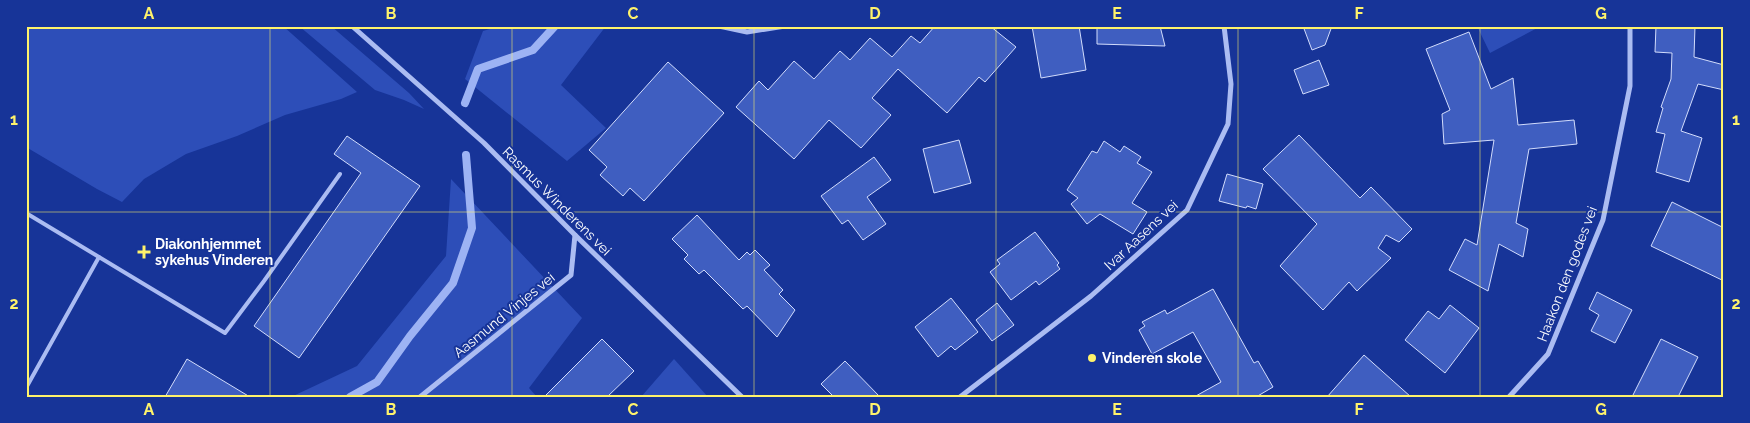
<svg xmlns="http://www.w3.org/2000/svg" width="1750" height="423" viewBox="0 0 1750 423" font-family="Raleway,sans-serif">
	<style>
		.green { fill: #2d4eb8 }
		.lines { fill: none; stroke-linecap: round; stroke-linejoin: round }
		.stream { stroke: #9db3f4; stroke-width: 8 }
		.building { fill: #3f5ec0; stroke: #d2dcfc }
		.service { stroke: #abbcf2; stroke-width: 4 }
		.minor { stroke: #abbcf2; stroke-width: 5 }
		.grid { fill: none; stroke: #fff36b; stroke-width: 1; stroke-opacity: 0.55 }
		.poi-dot { fill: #fff36b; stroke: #173498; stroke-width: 2 }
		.labels { text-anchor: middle; stroke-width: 4; stroke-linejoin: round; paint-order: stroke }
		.street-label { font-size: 14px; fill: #fff; stroke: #173498 }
		.poi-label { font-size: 14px; font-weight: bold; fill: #fff; stroke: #173498; text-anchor: start }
		.neatline { fill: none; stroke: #fff36b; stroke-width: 2 }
		.grid-label { font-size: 16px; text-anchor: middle; font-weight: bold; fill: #fff36b }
	</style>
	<rect width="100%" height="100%" fill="#173498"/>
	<g class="green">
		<polygon points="26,26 283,26 357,92 341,99 285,115 237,136 186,154 144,179 122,202 97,189 26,147"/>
		<polygon points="299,26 331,26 409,93 424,109 404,100 375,90"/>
		<polygon points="500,26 606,26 561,85 606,128 567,161 465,79 483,31"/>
		<polygon points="1477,26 1541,26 1490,53"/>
		<polygon points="451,179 582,318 529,388 537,397 291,397 357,366 446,256"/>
		<polygon points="674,359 708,397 641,397"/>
	</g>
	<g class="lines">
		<g class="stream">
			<polyline points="465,103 478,69 533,50 555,26"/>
			<polyline points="350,397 377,382 410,336 453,283 472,228 466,155"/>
		</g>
	</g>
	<g class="building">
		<polygon points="935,26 990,26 1016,47 985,82 979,77 947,113 898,69 872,98 891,115 861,148 829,120 794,159 736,107 759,81 768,90 794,61 814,79 840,51 850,60 870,38 892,57 911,36 920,43"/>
		<polygon points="1032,26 1079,26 1086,70 1041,78"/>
		<polygon points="1097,26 1160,26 1165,46 1097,44"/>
		<polygon points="1303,26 1332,26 1325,45 1312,50"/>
		<polygon points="1656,26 1695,26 1694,57 1724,65 1724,90 1698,84 1681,131 1702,138 1689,182 1656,172 1665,134 1656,132 1663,108 1661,107 1671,79 1672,53 1655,52"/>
		<polygon points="1469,32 1491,89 1513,78 1518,125 1574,120 1577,144 1529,149 1516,223 1528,229 1523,257 1499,244 1488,291 1449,270 1465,239 1477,245 1494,140 1444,144 1442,114 1450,110 1426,49"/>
		<polygon points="1319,60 1329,85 1303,94 1294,70"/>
		<polygon points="668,62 724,113 644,201 630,188 623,196 600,175 607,167 589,150"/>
		<polygon points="1299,135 1360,198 1371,187 1412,229 1399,242 1386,235 1378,248 1391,258 1357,291 1349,282 1323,310 1280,266 1317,224 1263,169"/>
		<polygon points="347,136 420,186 299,358 254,326 361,173 334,154"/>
		<polygon points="959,140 971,183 934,193 923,149"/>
		<polygon points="1104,141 1120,152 1124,146 1141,157 1137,163 1152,172 1132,203 1147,212 1133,234 1100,214 1087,224 1071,204 1078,198 1067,190 1092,151 1097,153"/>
		<polygon points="874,157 891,180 867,197 886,224 863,240 848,220 842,224 821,196"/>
		<polygon points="1227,174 1263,184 1256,209 1247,206 1246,208 1219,201"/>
		<polygon points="1672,202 1724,228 1724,281 1651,246"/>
		<polygon points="697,215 739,260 747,252 750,255 755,250 770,265 764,270 783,290 779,294 795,310 777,337 747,306 743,309 704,270 699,274 684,259 688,255 672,239"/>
		<polygon points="1035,232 1059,263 1057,265 1060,269 1039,285 1036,281 1011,300 990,272 1000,264 997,260"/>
		<polygon points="1213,289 1254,363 1258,361 1273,387 1256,397 1194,397 1221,382 1193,332 1152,354 1139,330 1145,326 1142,322 1165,310 1167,314"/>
		<polygon points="1597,292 1632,310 1615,343 1591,331 1599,315 1589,309"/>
		<polygon points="951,298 978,332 955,350 951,346 938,357 915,327"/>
		<polygon points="997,303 1014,325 992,341 976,320"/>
		<polygon points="1450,305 1479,328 1445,373 1405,340 1428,311 1439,319"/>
		<polygon points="602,339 634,371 607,397 544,397"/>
		<polygon points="1661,339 1698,357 1678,397 1632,397"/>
		<polygon points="1364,355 1411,397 1327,397"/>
		<polygon points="187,359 250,397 165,397"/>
		<polygon points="845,361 880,397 834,397 821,384"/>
	</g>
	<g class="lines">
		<g class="service">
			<polyline points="26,213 225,333 264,281 340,174"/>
			<polyline points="26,388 99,257"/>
		</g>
		<g class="minor">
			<polyline points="352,26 484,143 575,235 742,397"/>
			<polyline points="719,26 747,32 785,26"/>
			<polyline points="420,397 571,275 575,235"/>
			<polyline points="960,397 1091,296 1187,210 1228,124 1231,84 1224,26"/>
			<polyline points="1509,397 1548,354 1603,220 1630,86 1630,26"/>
		</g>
	</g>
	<path class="grid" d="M270,26V397M512,26V397M754,26V397M996,26V397M1238,26V397M1480,26V397M26,212H1724"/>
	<g class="poi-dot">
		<path d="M141.5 244.5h5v5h5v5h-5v5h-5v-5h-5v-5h5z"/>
		<circle cx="1092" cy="358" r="5"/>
	</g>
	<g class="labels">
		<g class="street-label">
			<text transform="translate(557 201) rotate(45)" y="5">Rasmus Winderens vei</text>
			<text transform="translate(1141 235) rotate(-43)" y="5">Ivar Aasens vei</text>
			<text transform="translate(1567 274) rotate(-69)" y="5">Haakon den godes vei</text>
			<text transform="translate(504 315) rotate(-39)" y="5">Aasmund Vinjes vei</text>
		</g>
		<g class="poi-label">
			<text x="155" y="249">Diakonhjemmet<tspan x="155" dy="16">sykehus Vinderen</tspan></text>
			<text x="1102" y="363">Vinderen skole</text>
		</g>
	</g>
	<rect width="1750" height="423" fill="none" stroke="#173498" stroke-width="55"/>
	<rect x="28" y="28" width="1694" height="368" class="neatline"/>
	<g class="grid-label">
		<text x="149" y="19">A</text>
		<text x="391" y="19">B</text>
		<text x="633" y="19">C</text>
		<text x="875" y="19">D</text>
		<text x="1117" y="19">E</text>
		<text x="1359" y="19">F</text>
		<text x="1601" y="19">G</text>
		<text x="14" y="125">1</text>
		<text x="1736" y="125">1</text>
		<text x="14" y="309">2</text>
		<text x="1736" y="309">2</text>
		<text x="149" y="415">A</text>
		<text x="391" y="415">B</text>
		<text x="633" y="415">C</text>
		<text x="875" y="415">D</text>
		<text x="1117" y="415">E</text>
		<text x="1359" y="415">F</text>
		<text x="1601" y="415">G</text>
	</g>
</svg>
